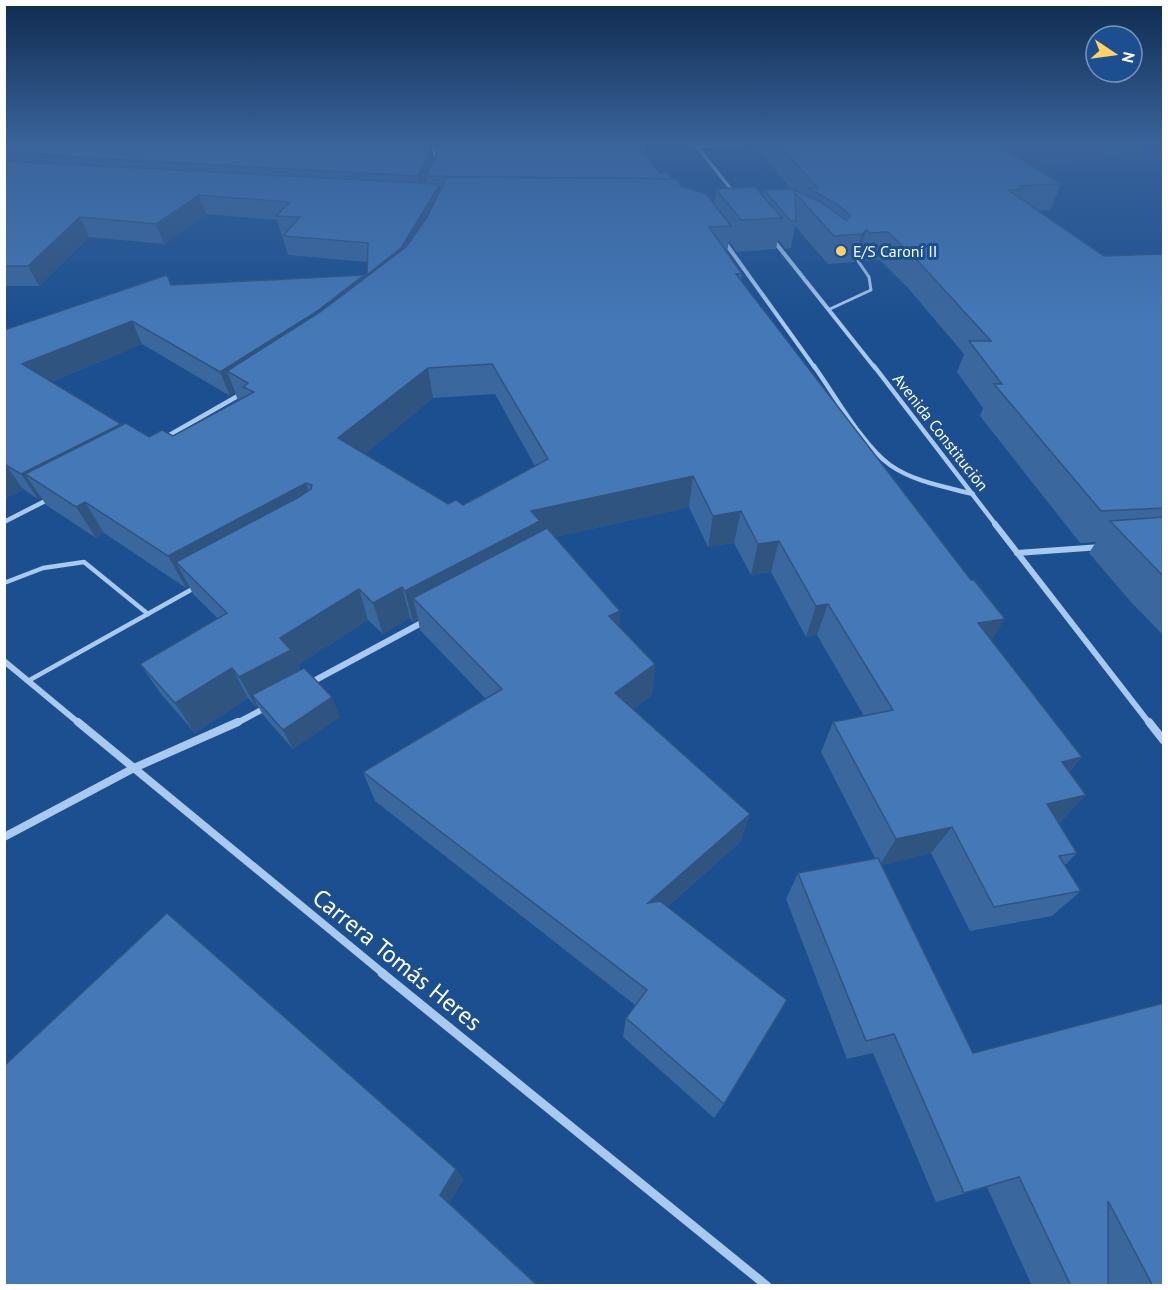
<svg xmlns="http://www.w3.org/2000/svg" width="1168" height="1290" viewBox="0 0 1168 1290" font-family="'PT Sans',sans-serif">
	<style>
		.lines { fill: none; stroke-linecap: round; stroke-linejoin: round }
		.lane-far1 { stroke: #a9c9ee; stroke-width: 3 }
		.lane { stroke: #a9c9ee; stroke-width: 4.5 }
		.street-far5 { stroke: #a9c9ee; stroke-width: 3 }
		.street-far4 { stroke: #a9c9ee; stroke-width: 4 }
		.street-far3 { stroke: #a9c9ee; stroke-width: 4.5 }
		.street-far2 { stroke: #a9c9ee; stroke-width: 6 }
		.street-far1 { stroke: #a9c9ee; stroke-width: 8 }
		.street { stroke: #a9c9ee; stroke-width: 9 }
		.wall { fill: #3a679d; fill-rule: evenodd }
		.shaded-wall { fill: #305480 }
		.building { fill: #4478b7; stroke: #305480; stroke-width: 1.5; fill-rule: evenodd }
		.poi-dot { fill: #ffd166; stroke: #1b4f8f; stroke-width: 2 }
		.labels { text-anchor: middle; stroke-width: 6; stroke-linejoin: round; paint-order: stroke }
		.far-poi-label { font-size: 16px; fill: #fff; stroke: #1b4f8f; text-anchor: start }
		.far-street-label { font-size: 16px; fill: #fff; stroke: #1b4f8f }
		.near-street-label { font-size: 24px; fill: #fff; stroke: #1b4f8f }
	</style>
	<rect width="100%" height="100%" fill="#1b4f8f"/>
	<g class="lines">
		<polyline class="lane-far1" points="830,309 871,290 869,277 858,261"/>
		<g class="lane">
			<polyline points="4,583 43,568 84,562 148,614"/>
			<polyline points="28,681 196,587"/>
		</g>
		<g class="street-far5">
			<polyline points="432,143 437,163"/>
			<polyline points="694,143 735,194"/>
			<polyline points="697,147 746,143"/>
			<polyline points="772,239 775,243"/>
			<polyline points="724,241 725,243"/>
		</g>
		<g class="street-far4">
			<polyline points="724,241 815,368"/>
			<polyline points="774,241 875,368"/>
		</g>
		<g class="street-far3">
			<path d="M814,366C834,394 863,446 890,465C914,482 946,487 973,494"/>
			<polyline points="874,366 996,525"/>
			<polyline points="166,437 243,393"/>
			<polyline points="4,522 51,498"/>
		</g>
		<g class="street-far2">
			<polyline points="995,524 1150,724"/>
			<polyline points="1017,553 1101,547"/>
			<polyline points="4,661 80,724"/>
			<polyline points="310,683 425,621"/>
			<polyline points="235,724 267,707"/>
		</g>
		<g class="street-far1">
			<polyline points="78,722 384,974"/>
			<polyline points="1149,722 1164,741"/>
			<polyline points="4,837 134,768 238,722"/>
		</g>
		<polyline class="street" points="382,973 767,1286"/>
	</g>
	<path class="wall" d="M4,143H428L431,166L659,173L672,179L681,186L714,204L716,189L763,196L764,190L791,189L753,143H1161L1157,149L1032,166L1061,184L1050,210L1039,211L1104,256L1164,254V636L1130,601L1089,553L1096,542L1080,543L980,416L983,408L957,372L964,354L908,288L880,260L863,261L858,257L854,262L828,264L795,226L791,248L786,249L778,239L776,249L737,252L729,241L727,252L742,274L741,281L991,641L1082,757L1069,772L1060,823H1059L1077,853L1065,865L1081,891L1052,916L970,931L931,853L882,865L973,1053L1164,1003V1286H1032L987,1187L936,1202L873,1053L847,1059L786,899L798,873L875,858L821,752L833,722L864,716L817,635L806,637L771,572L751,575L734,543L708,547L689,507L555,537L620,611L619,627L655,664L652,695L633,709L750,814L740,842L668,906L724,1104L714,1118L623,1037L626,1018L635,1005L375,801L363,772L486,699L420,630L418,619L413,622L410,618L383,634L368,620L298,665L300,670L340,717L293,749L263,715L258,706L256,707L248,698L195,733L161,694L140,664L218,619L193,594L189,586L186,588L104,533L96,538L46,505L41,497L38,499L23,489L4,499V330L171,285L365,278L367,277V262L288,255L277,220L206,214L164,244L89,237L39,286H4ZM142,344L230,396L235,392L238,401L173,436L149,437L121,425V424L51,382ZM495,394L535,466L463,505L448,504L365,454L433,398Z"/>
	<g class="shaded-wall">
		<polygon points="428,143 431,171 426,176 427,181 420,194 418,176"/>
		<polygon points="1029,143 1161,143 1157,149 993,171 1002,147"/>
		<polygon points="440,184 442,202 371,296 367,275"/>
		<polygon points="199,195 206,214 164,244 156,224"/>
		<polygon points="80,217 89,237 39,286 28,266"/>
		<polygon points="866,230 858,257 854,262 862,234"/>
		<polygon points="364,275 369,297 227,371 235,392 230,396 220,372"/>
		<polygon points="132,321 142,344 36,388 22,364"/>
		<polygon points="428,368 433,398 347,469 338,438"/>
		<polygon points="121,424 133,448 25,474 41,497 38,499 21,474"/>
		<polygon points="6,465 23,489 4,499 4,466"/>
		<polygon points="693,476 689,507 541,540 413,598 418,619 413,622 405,591 531,511"/>
		<polygon points="306,483 316,514 176,562 189,586 186,588 168,556"/>
		<polygon points="85,502 104,533 96,538 76,507"/>
		<polygon points="741,511 734,543 708,547 713,516"/>
		<polygon points="779,541 771,572 751,575 758,544"/>
		<polygon points="402,587 410,618 383,634 373,603"/>
		<polygon points="359,589 368,620 298,665 305,680 252,695 258,706 256,707 239,677 280,638"/>
		<polygon points="828,604 817,635 806,637 816,606"/>
		<polygon points="620,611 618,642 609,616"/>
		<polygon points="1005,619 986,650 978,623"/>
		<polygon points="655,664 652,695 613,723 615,693"/>
		<polygon points="232,668 248,698 195,733 175,703"/>
		<polygon points="332,697 340,717 293,749 283,730"/>
		<polygon points="1082,757 1057,785 1062,762"/>
		<polygon points="1086,795 1060,823 1022,832 1047,804"/>
		<polygon points="750,814 740,842 644,927 648,903"/>
		<polygon points="952,827 931,853 879,866 896,839"/>
		<polygon points="456,1169 464,1179 450,1203 540,1286 538,1286 440,1195"/>
	</g>
	<g class="building">
		<polygon points="4,143 428,143 429,154 418,176 4,153"/>
		<polygon points="435,143 640,143 659,173 667,172 672,179 426,176 436,155"/>
		<polygon points="777,143 1029,143 1002,147 1061,184 1019,186 1023,189 1008,190 1104,256 1164,254 1164,508 1101,511 994,384 1002,384 969,341 991,341 917,260 888,232 870,233 866,230 862,234 834,236 795,193 796,221 791,221 764,190 792,189 821,202 846,220 851,216 837,204 808,188 818,188"/>
		<polygon points="4,161 440,184 401,248 367,275 368,243 283,236 300,217 276,216 290,202 199,195 156,224 80,217 28,266 4,266"/>
		<path d="M447,177L677,179L681,186L706,194L731,226L709,227L742,274H736L971,580H974L1005,619L978,623L1082,757L1062,762L1086,795L1047,804L1077,853L1059,856L1081,891L994,907L952,827L896,839L833,722L893,710L828,604L816,606L779,541L758,544L741,511L713,516L693,476L531,511L540,521L405,591L402,587L373,603L359,589L280,638L291,650L239,677L232,668L175,703L140,664L227,613L176,562L299,497L311,489L312,485L306,483L168,556L85,502L76,507L25,474L126,423L149,437L162,430L173,436L254,392L243,387L248,383L227,371L320,312L406,247L427,217ZM492,364L548,459L463,505L456,500L448,504L338,438L428,368Z"/>
		<polygon points="755,187 782,218 741,220 716,189"/>
		<polygon points="167,275 171,285 364,275 316,312 220,372 132,321 22,364 121,424 21,474 6,465 4,466 4,330"/>
		<polygon points="1164,517 1164,577 1110,521"/>
		<polygon points="547,528 620,611 609,616 655,664 615,693 750,814 648,903 660,901 787,1000 724,1104 626,1018 647,990 363,772 502,689 413,598"/>
		<polygon points="304,668 332,697 283,730 252,695"/>
		<polygon points="878,858 973,1053 1164,1003 1164,1286 1153,1286 1108,1201 1108,1286 1071,1286 1019,1177 964,1193 894,1034 866,1041 798,873"/>
		<polygon points="167,913 456,1169 440,1195 538,1286 4,1286 4,1066"/>
	</g>
	<linearGradient id="sky" x2="0" y2="1"><stop stop-color="#0f2b4f"/><stop offset="0.44" stop-color="#39639b"/><stop offset="1" stop-color="#39639b" stop-opacity="0"/></linearGradient>
	<rect width="1168" height="324" fill="url(#sky)"/>
	<circle class="poi-dot" cx="841" cy="251" r="6"/>
	<g class="labels">
		<g class="far-poi-label">
			<text x="853" y="257">E/S Caroní II</text>
		</g>
		<g class="far-street-label">
			<text transform="translate(941 432) rotate(52)" y="6">Avenida Constitución</text>
		</g>
		<g class="near-street-label">
			<text transform="translate(397 960) rotate(39)" y="8">Carrera Tomás Heres</text>
		</g>
	</g>
	<rect width="1168" height="1290" fill="none" stroke="#ffffff" stroke-width="12"/>
	<g transform="translate(1114 54) rotate(103)"><circle r="28" fill="#1b4f8f" stroke="#7695bc" stroke-width="1.5"/>
	<path d="M0-4.5L10 22L0 15L-10 22Z" fill="#ffd166"/>
	<text y="-9" font-size="16" font-weight="bold" text-anchor="middle" fill="#ffffff">N</text>
	</g>
</svg>
